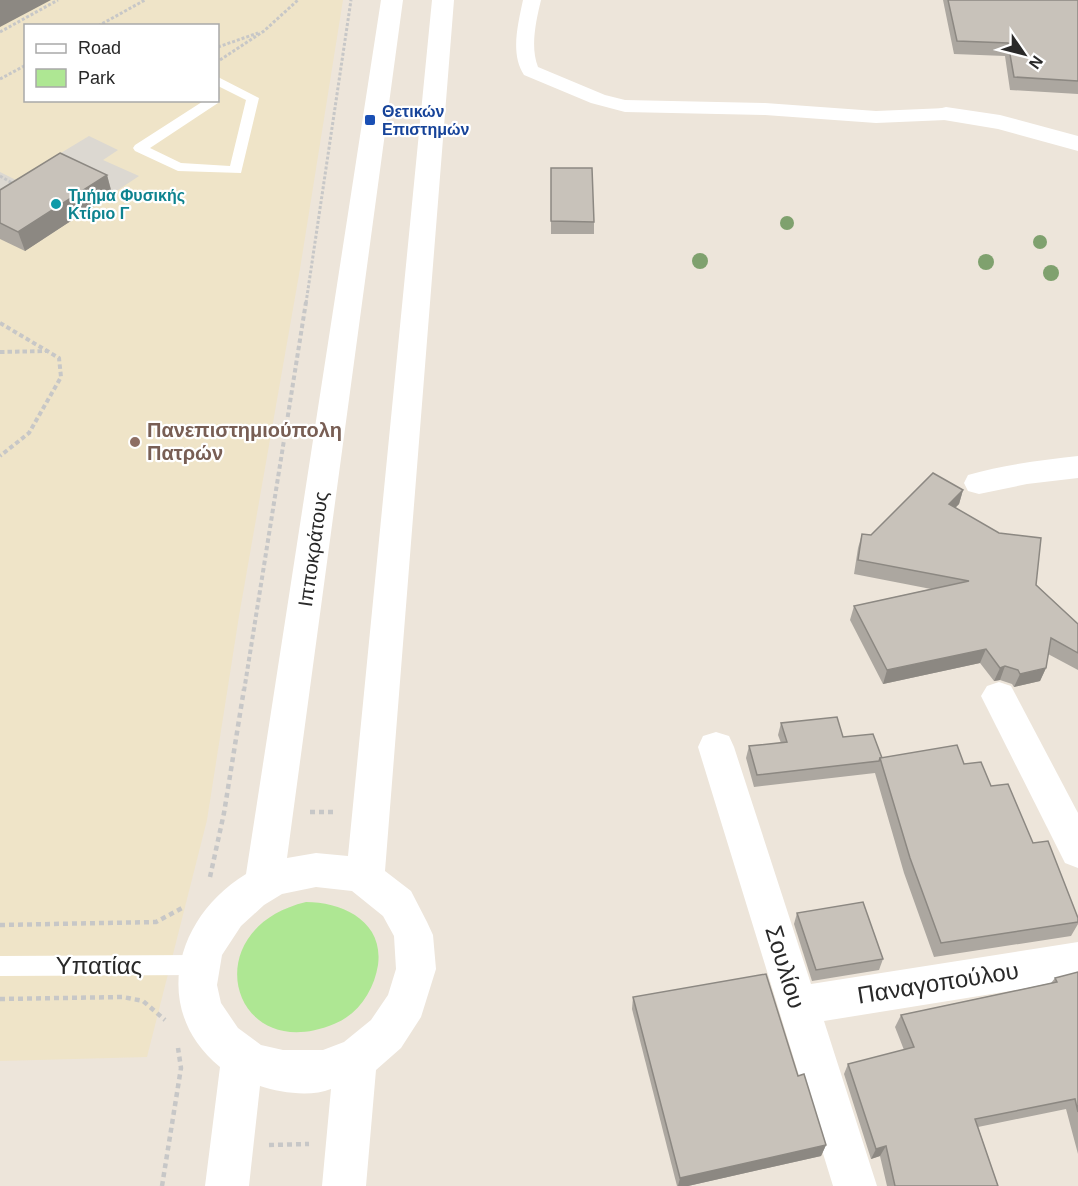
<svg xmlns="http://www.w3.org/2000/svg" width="1078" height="1186" viewBox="0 0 1078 1186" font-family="Arial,sans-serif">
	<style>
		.education { fill: #efe4c8; fill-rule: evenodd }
		.green { fill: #aee793 }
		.plaza { fill: #dcd8d1 }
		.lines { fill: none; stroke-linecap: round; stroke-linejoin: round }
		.path-far2 { stroke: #c7c7c7; stroke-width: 3; stroke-dasharray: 3 2; stroke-linecap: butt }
		.path-far1 { stroke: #c7c7c7; stroke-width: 4; stroke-dasharray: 4.5 3; stroke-linecap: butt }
		.path { stroke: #c7c7c7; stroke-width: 4.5; stroke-dasharray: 5 4; stroke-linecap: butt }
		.service { fill: #fff; fill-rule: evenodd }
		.pedestrian { fill: #fff; fill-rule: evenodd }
		.minor { fill: #fff; fill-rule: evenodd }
		.tertiary { fill: #fff; fill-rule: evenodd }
		.tree { fill: #7fa16e }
		.wall { fill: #aca7a0 }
		.shaded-wall { fill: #8c8882 }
		.building { fill: #c8c2ba; stroke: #8c8882; stroke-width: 1.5 }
		.transit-dot { fill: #1a4fb4; stroke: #fff; stroke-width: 2 }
		.culture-dot { fill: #0f9aa8; stroke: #fff; stroke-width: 2 }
		.education-dot { fill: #8d6e63; stroke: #fff; stroke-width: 2 }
		.labels { text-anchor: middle; stroke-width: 4.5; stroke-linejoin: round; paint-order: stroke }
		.far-transit-label { font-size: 16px; font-weight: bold; fill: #164399; stroke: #fff; text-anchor: start }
		.far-culture-label { font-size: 16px; font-weight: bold; fill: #0d838f; stroke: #fff; text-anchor: start }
		.education-label { font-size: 20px; font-weight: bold; fill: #785e54; stroke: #fff; text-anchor: start }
		.street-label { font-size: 20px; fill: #292929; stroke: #fff }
		.near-street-label { font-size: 24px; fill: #292929; stroke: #fff }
	</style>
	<rect width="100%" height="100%" fill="#ede5da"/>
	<path class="education" d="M0,0H343L300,269L239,616L207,820L147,1057L0,1061ZM26,26H218V100H26Z"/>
	<path class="green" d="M306,902C342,902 384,921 378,965C374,990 359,1014 334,1024C231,1067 193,929 306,902Z"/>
	<polygon class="plaza" points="89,136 118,150 103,160 139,176 112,194 66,172 0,213 0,172 16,180"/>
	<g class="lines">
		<g class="path-far2">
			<polyline points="98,26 145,0"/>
			<polyline points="0,32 58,0"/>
			<polyline points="218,47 258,33"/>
			<polyline points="220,60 264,31 298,0"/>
			<polyline points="0,79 26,65"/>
			<polyline points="0,176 14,184"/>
			<polyline points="306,303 351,0"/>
		</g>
		<g class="path-far1">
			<polyline points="0,323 59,358 61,377 29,433 0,456"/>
			<polyline points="0,352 48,351"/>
			<polyline points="244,691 306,302"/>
		</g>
		<g class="path">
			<polyline points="310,812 335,812"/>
			<polyline points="210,877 224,813 244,689"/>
			<polyline points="0,925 156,922 184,907"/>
			<polyline points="0,999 123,997 143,1001 165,1020"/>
			<polyline points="269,1145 309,1144"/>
			<polyline points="162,1186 181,1068 178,1048"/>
		</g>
		<g class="service">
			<polygon points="218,77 259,98 241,173 178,171 135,151 133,148 135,145 205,100 218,100 218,97 220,100 218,103 150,148 181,163 230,166 246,100 218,86"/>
			<polygon points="199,955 207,958 210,965 207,972 199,975 0,976 0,956"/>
		</g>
		<path class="pedestrian" d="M523,0H541C536,21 530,47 538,67L605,95L625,100L765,103L876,111L946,108L953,110L956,114L953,118L946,120L876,123L765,115L625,112L591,103L524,75C510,54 518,24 523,0Z"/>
		<g class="minor">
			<polygon points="946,107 1000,115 1078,136 1078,151 998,129 938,119 934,114 938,109"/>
			<path d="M1078,456V478L1027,484L979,494L968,491L964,483L968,475C1004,465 1041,460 1078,456Z"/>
			<polygon points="999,682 1011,686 1078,813 1078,868 1065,863 981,696 987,686"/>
			<polygon points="716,732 729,736 734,747 811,984 1078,942 1078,980 824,1021 877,1186 833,1186 698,747 703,736"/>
		</g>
		<path class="tertiary" d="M381,0H403L287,858L316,853L348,856L432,0H454L385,871L411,891L427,922L433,935L436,969L421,1017L401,1048L376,1070L366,1186H322L331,1089C311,1097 281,1093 260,1086L249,1186H205L220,1067C150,1010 175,917 246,874ZM316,887L352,891L383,916L394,936L396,969L388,995L371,1020L344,1042L323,1050H283L261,1045L238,1028L221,1003L217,985L222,955L241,926L264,905L282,894Z"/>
	</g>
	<g class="tree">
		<circle cx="787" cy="223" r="7"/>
		<circle cx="1040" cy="242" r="7"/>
		<circle cx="700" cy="261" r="8"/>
		<circle cx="986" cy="262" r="8"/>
		<circle cx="1051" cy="273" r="8"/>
	</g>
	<g class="wall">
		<polygon points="943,0 1078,0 1078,94 1010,90 1005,56 954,54"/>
		<polygon points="551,168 594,222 594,234 551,234"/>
		<polygon points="107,175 112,194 25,251 0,239 0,190"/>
		<polygon points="963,490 959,504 955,508 1078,624 1078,670 1048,654 1046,668 1040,681 1014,687 1012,684 1000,680 994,681 980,663 883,684 850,620 854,606 931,589 854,574 858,548 862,534 871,535"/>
		<polygon points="781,723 843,737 882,758 964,764 991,786 1033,843 1078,918 1078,924 1071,936 934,957 904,873 875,773 754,787 746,758 749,746 781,743 778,735"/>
		<polygon points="797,913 883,959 879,970 812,981 794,924"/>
		<polygon points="1078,972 1078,1154 1066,1109 978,1127 998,1186 887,1186 880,1156 871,1159 844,1074 848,1064 904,1050 895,1027 901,1015 1051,983 1055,978"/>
		<polygon points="633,997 798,1076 826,1145 821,1156 688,1186 677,1186 632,1009"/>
	</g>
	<g class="shaded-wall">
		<polygon points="0,0 51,0 0,27"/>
		<polygon points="107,175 112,194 25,251 18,232"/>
		<polygon points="963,490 959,504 944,519 949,504"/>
		<polygon points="986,649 980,663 883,684 887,670"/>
		<polygon points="1005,666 1000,680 994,681 1000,668"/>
		<polygon points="1046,668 1040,681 1014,687 1020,674"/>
		<polygon points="826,1145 821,1156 688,1186 678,1186 680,1178"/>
		<polygon points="886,1146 880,1156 871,1159 876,1149"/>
	</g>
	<g class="building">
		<polygon points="948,0 1078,0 1078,81 1014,77 1008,43 957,41"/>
		<polygon points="60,153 107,175 18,232 0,223 0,190"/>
		<polygon points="551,168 592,168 594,222 551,221"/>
		<polygon points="933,473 963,490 949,504 999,533 1041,538 1036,585 1078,624 1078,653 1051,638 1046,668 1020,674 1018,670 1005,666 1000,668 986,649 887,670 854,606 969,581 858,560 862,534 871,535"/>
		<polygon points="837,717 843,737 873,734 882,758 880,758 879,761 757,775 749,746 787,742 781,723"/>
		<polygon points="957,745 964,764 981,762 991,786 1008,784 1033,843 1048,841 1078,918 1078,922 941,943 910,858 880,758"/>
		<polygon points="863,902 883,959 816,970 797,913"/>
		<polygon points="1078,972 1078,1112 1075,1099 975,1119 998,1186 895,1186 886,1146 876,1149 848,1064 914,1047 901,1015 1057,982 1055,978"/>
		<polygon points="766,974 798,1076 804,1074 826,1145 680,1178 633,997"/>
	</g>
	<rect class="transit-dot" x="364" y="114" width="12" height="12" rx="3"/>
	<circle class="culture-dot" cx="56" cy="204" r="6"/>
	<circle class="education-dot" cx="135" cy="442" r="6"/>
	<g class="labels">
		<g class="far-transit-label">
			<text x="382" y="117">Θετικών<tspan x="382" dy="18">Επιστημών</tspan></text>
		</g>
		<g class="far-culture-label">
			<text x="68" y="201">Τμήμα Φυσικής<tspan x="68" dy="18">Κτίριο Γ</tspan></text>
		</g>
		<g class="education-label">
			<text x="147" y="437">Πανεπιστημιούπολη<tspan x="147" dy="23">Πατρών</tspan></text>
		</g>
		<g class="street-label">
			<text transform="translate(313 549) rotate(-82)" y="7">Ιπποκράτους</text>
		</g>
		<g class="near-street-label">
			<text x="99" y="974">Υπατίας</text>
			<text transform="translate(785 967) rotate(73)" y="8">Σουλίου</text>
			<text transform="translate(938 983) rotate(-9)" y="8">Παναγοπούλου</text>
		</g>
	</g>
	<rect x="24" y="24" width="195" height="78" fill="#ffffff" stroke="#a9a9a9" stroke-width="1.5"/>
	<rect x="36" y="44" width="30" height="9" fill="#ffffff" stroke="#a9a9a9" stroke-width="1.5"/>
	<text x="78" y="54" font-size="18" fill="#292929">Road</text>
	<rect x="36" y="69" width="30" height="18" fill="#aee793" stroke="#a9a9a9" stroke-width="1.5"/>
	<text x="78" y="84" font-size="18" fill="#292929">Park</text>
	<g transform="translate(1024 54) rotate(125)" stroke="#ffffff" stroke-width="4.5" paint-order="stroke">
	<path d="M0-4.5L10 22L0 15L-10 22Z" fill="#292929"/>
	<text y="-9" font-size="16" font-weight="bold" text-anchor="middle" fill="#292929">N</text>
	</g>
</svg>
